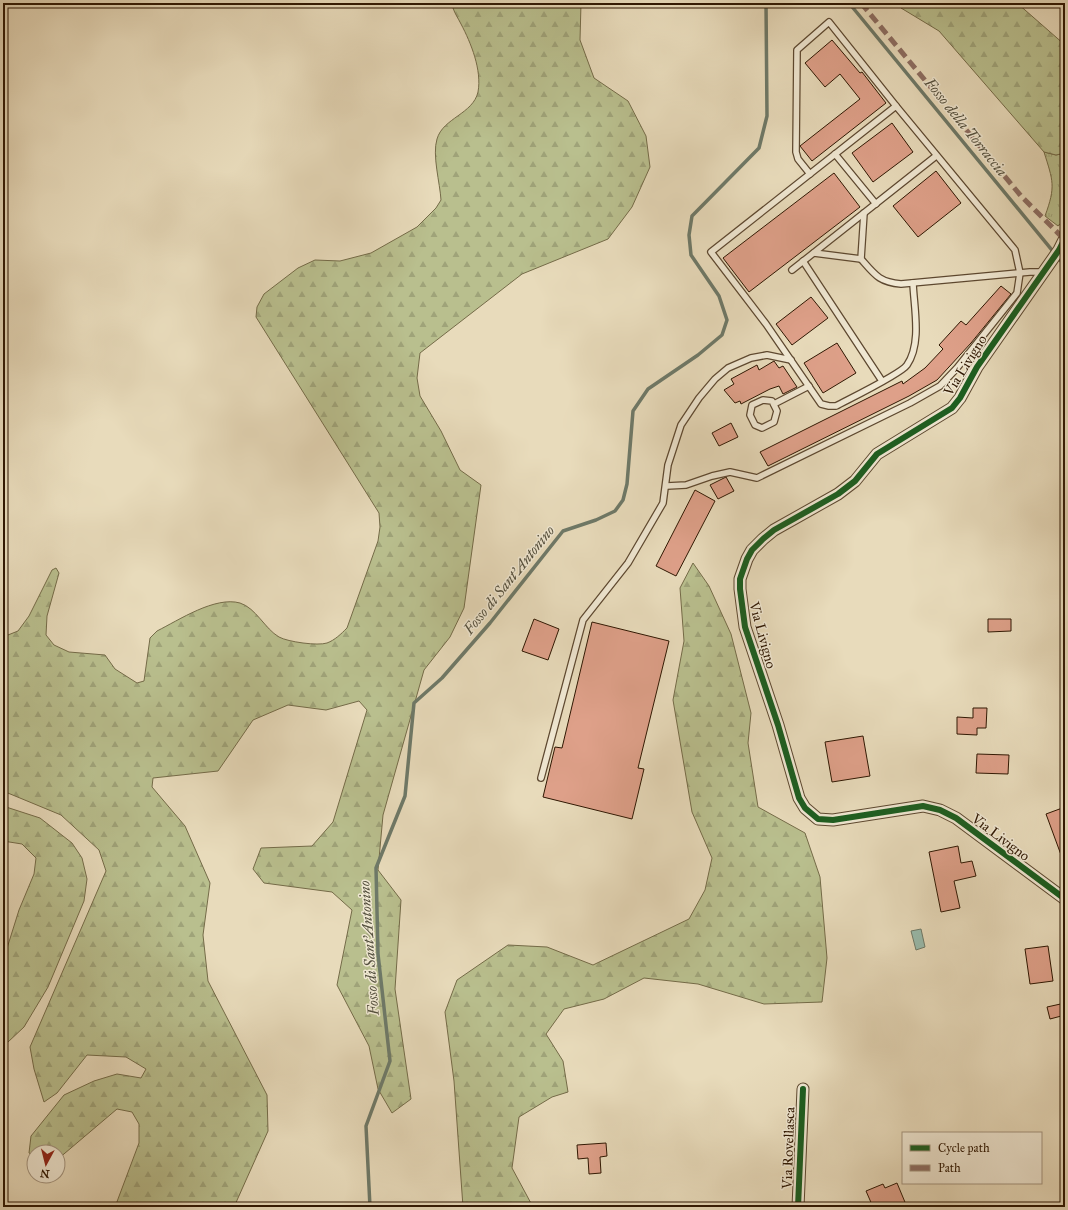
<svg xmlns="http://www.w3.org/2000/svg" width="1068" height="1210" viewBox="0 0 1068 1210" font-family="'IM FELL Great Primer',serif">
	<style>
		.grass { fill: url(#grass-tufts); stroke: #746b48 }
		.forest { fill: url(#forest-firs); stroke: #746b48 }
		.water { fill: #98bbac; stroke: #6e7968 }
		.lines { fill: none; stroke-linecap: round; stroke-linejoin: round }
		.stream { stroke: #6e7968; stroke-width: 3.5 }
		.building { fill: #dea089; stroke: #2f1702 }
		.lane-casing { stroke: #5d4830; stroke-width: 8 }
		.street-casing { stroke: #5d4830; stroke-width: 13 }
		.lane { stroke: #f0e8d3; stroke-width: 5.5 }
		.street { stroke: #f0e8d3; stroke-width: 11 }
		.quiet { stroke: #8d6e63; stroke-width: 5; stroke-dasharray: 10 5; stroke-linecap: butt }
		.cycleway-casing { stroke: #f0e8d3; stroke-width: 8 }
		.cycleway { stroke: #1b5e20; stroke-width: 6 }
		.labels { text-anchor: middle; stroke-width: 3; stroke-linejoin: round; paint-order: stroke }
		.street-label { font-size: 14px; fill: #2f1702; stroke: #f0e8d3 }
		.water-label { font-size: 15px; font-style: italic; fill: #54503e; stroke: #f0e8d3 }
	</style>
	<defs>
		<pattern id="grass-tufts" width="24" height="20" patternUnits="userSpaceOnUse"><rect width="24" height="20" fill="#b9bf8e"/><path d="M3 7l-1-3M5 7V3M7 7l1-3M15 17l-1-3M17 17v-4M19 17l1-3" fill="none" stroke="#9fa379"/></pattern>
		<pattern id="forest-firs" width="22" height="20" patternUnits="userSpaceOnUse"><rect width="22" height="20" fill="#b9bf8e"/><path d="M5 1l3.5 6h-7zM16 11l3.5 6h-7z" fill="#9fa379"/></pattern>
	</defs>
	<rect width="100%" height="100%" fill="#e8dbbb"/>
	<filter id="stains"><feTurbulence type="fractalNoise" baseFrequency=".005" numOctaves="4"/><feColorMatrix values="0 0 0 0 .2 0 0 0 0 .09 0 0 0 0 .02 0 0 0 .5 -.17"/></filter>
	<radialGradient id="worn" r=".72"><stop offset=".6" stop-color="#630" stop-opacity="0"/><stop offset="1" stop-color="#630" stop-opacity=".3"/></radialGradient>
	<path class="grass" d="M1044,152L1056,155L1065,153V220L1058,226L1045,216C1056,186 1053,181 1044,152Z"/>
	<g class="forest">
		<path d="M456,3H581L580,40L594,78L628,101L646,136L650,167L632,207L608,239L522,274L420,353L417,378L420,396L441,431L460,470L481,485L464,608L450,637L424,670L383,815L378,870L401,900L395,989L411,1099L392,1113L378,1089L369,1046L337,985L352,910L332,892L264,883L253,869L261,848L312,846L333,822L367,710L359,701L326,710L288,705L253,720L218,771L153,778L152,787L185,826L210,883L203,935L208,981L267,1095L268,1131L234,1207H115L139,1143V1124L132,1112L117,1109L58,1159V1152H34V1156L29,1153L31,1136L64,1095L94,1081L117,1074L141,1078L146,1069L126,1057L87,1055L57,1093L44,1102L34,1069L30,1047L106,871L99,850L61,815L3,791V637L18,631L29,616L52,570L56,568L59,573L47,616L46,635L54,645L69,652L105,655L115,669L137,683L144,681L150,638L157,631C179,620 215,596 240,603C256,608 265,629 279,637C288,642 318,646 327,643C335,640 341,634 347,628L378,541L380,527L379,513L256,317L257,307L264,294L298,268L315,260L340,261L371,253L417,227L436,208L441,200C440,183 432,155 437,139C443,118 473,114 478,92C482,70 471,43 461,24C458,18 455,14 453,8Z"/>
		<polygon points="896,3 1017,3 1065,45 1065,153 1056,155 1044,152 939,31 901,8"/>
		<polygon points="693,563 709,586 731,634 751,713 748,743 758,807 805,833 820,877 827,958 822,1002 764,1004 698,984 644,978 604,999 564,1009 546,1034 563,1061 568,1092 552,1097 519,1117 512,1168 533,1207 463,1207 454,1081 445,1012 457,980 508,945 547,947 593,965 689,919 705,890 712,858 692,812 673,700 684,641 680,588"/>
		<polygon points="3,806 40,818 72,843 82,858 87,879 84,901 48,987 24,1027 8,1042 3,1041 3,961 19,910 34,874 36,858 22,844 3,841"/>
	</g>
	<polygon class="water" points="921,929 925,947 916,950 911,931"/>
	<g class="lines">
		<g class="stream">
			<polyline points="849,3 1065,266"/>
			<polyline points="370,1207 366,1126 390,1061 378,954 376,868 405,796 414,703 442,678 490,623 563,531 596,520 615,511 623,500 627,484 633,411 648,389 698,355 722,335 727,320 719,296 691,255 689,235 692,216 759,148 767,116 766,3"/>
		</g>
	</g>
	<g class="building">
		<polygon points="832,40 860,73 862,72 886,103 812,161 800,146 860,99 840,74 825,87 805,63"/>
		<polygon points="892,123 913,152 873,182 852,153"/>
		<polygon points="936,171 961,203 918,237 893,206"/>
		<polygon points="834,173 860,207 749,292 723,258"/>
		<polygon points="1001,286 1011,294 971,343 937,380 909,396 768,466 760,452 902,381 903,384 925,368 943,349 939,345 961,321 966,325"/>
		<polygon points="811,297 828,318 792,345 776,324"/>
		<polygon points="837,343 856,373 823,393 804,363"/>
		<polygon points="774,361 779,368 783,366 797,387 783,394 779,386 770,389 741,404 740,401 735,403 724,390 734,384 731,379 757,365 759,370"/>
		<polygon points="731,423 738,437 719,446 712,433"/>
		<polygon points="726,477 734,491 718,499 710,485"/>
		<polygon points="695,490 715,501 676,576 656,566"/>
		<polygon points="534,619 559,629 548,660 522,651"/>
		<polygon points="988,619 1011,619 1011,631 988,632"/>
		<polygon points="592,622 669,641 638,768 644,769 632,819 543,797 555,747 562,748"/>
		<polygon points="973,708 987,708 986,728 977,728 977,735 957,734 957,717 973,718"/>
		<polygon points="863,736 870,776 832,782 825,742"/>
		<polygon points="977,754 1009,755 1008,774 976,773"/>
		<polygon points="1065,807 1065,863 1064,863 1046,814"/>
		<polygon points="958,846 961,863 972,861 976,876 954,881 960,908 941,912 929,852"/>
		<polygon points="1048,946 1053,981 1030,984 1025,949"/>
		<polygon points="1065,1003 1065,1015 1050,1019 1047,1007"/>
		<polygon points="606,1143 607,1156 600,1157 601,1173 589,1174 588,1158 578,1159 577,1145"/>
		<polygon points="897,1183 907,1207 873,1207 866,1191 883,1184 885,1188"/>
	</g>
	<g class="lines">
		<g class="lane-casing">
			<g id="lane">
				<polyline points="835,154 876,204"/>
				<polyline points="810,174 798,159 796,152 797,50 829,22 896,106"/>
				<path d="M864,213L861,259C875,275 879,282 901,284L1030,272H1041"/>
				<polyline points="814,253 861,259"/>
				<polyline points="803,261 882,381"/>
				<polyline points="792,270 936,156"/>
				<polygon points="763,400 772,401 777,411 774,422 762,428 755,425 750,415 752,405"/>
				<polyline points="774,404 809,386"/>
				<path d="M667,486L686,485L712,476L730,472L757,478L910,403L940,386L957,368L1017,293L1020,273L1015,250L896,106L711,252L766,324L821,404L829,406H836C849,399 901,374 907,365C922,343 914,308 913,283"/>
				<polyline points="541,778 583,620 628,563 663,503 668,465 681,425 699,398 715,379 728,368 751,358 767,355 791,360"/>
			</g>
		</g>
		<g class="street-casing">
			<g id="street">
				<polyline points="1065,238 1059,250 977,367 960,398 952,408 877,454 855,481 838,494 774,530 763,539 752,550 747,559 740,579 740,589 745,627 778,725 799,798 805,808 818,819 833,820 923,806 940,810 956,818 1065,899"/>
				<polyline points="798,1207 803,1089"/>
			</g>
		</g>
		<use href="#lane" class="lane"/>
		<use href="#street" class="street"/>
		<polyline class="quiet" points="861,3 1021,196 1064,239"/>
		<g class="cycleway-casing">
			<g id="cycleway">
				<polyline points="1065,238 1059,250 977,367 960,398 952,408 877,454 855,481 838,494 774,530 763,539 752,550 747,559 740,579 740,589 745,627 778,725 799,798 805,808 818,819 833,820 923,806 940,810 956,818 1065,899"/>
				<polyline points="798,1207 803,1089"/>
			</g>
		</g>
		<use href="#cycleway" class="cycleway"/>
	</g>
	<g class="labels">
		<g class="street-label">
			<text transform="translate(965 365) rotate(-58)" y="5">Via Livigno</text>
			<text transform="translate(763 635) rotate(75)" y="5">Via Livigno</text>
			<text transform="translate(1001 837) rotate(37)" y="5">Via Livigno</text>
			<text transform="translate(788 1148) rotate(-88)" y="5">Via Rovellasca</text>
		</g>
		<g class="water-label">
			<text transform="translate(966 127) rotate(51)" y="5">Fosso della Torraccia</text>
			<text transform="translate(509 580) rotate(-51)" y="5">Fosso di Sant'Antonino</text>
			<text transform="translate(369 948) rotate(-94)" y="5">Fosso di Sant'Antonino</text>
		</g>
	</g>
	<rect width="1068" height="1210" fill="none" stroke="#e8dbbb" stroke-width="16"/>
	<rect x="4" y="4" width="1060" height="1202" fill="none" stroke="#2f1702" stroke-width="2"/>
	<rect x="8" y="8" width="1052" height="1194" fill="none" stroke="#2f1702"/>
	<rect x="902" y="1132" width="140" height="52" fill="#f0e8d3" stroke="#a3947f"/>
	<rect x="910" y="1145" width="20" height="6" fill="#1b5e20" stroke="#a3947f"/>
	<text x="938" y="1152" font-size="12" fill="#2f1702">Cycle path</text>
	<rect x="910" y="1165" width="20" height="6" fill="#8d6e63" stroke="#a3947f"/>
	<text x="938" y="1172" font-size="12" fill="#2f1702">Path</text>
	<g transform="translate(46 1164) rotate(187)"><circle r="19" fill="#f0e8d3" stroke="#a3947f"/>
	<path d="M0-3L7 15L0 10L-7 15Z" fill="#8f2418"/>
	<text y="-6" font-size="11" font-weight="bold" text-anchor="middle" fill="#2f1702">N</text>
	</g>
	<rect width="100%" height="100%" filter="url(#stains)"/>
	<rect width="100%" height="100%" fill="url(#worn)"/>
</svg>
